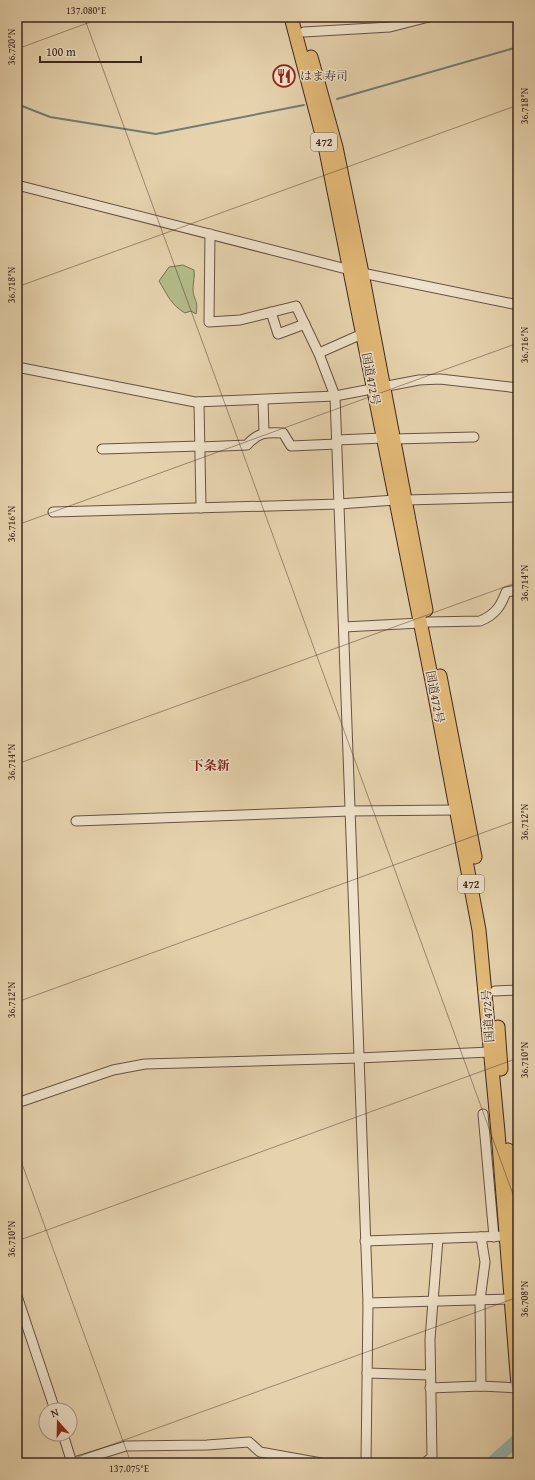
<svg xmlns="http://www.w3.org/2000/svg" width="535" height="1480" viewBox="0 0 535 1480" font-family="'Gentium Book Plus','Noto Serif JP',serif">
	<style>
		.green { fill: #b4bc8b; stroke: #787255 }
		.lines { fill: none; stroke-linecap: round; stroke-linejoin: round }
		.stream { stroke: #727d74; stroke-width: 2 }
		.river { stroke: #96b7ad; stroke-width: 12 }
		.minor-casing { stroke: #675243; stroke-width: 11 }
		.highway-casing { stroke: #3d271f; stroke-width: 15 }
		.minor { stroke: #efe2ca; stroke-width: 9 }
		.highway { stroke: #e3ba77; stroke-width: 13 }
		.ticks { fill: none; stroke: #3d271f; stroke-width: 1; stroke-opacity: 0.45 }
		.labels { text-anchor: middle; stroke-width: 3; stroke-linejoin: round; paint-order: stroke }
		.shield { fill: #efe2ca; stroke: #725f52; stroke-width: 1 }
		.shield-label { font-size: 11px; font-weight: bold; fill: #3d271f }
		.poi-label { font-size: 12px; fill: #3d271f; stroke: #efe2ca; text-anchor: start }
		.street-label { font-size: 12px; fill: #3d271f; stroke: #efe2ca }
		.neighbourhood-label { font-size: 13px; font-weight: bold; fill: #7a1f14; stroke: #efe2ca }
		.neatline { fill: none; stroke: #3d271f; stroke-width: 1.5 }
		.ticks-label { font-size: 10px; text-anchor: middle; fill: #3d271f }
	</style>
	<rect width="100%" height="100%" fill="#e6d3ae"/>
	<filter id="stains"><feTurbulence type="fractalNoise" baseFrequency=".005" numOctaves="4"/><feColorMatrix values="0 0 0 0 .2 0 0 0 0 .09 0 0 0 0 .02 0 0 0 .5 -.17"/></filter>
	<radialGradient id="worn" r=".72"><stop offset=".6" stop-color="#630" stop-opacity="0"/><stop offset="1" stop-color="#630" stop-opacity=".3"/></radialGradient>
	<path class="green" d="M183,265L194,270C195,277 193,282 193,289C193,300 199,300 196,314L191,311L185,313C171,305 167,294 159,281L169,267Z"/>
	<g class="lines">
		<g class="stream">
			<polyline points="337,99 518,47"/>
			<polyline points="17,104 50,117 156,134 304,105"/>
		</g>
		<polyline class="river" points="491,1463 518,1439"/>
		<g class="minor-casing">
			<g id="minor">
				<polyline points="304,32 390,27 429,17"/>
				<polyline points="17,185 362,273 518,305"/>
				<polyline points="210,234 209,322 240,320 296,306 319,354 335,396 368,1303 366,1463"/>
				<polyline points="271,312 278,334 305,324"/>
				<polyline points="319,353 362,334"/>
				<polyline points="17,367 195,402 335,396 419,380 440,379 518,388"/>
				<polyline points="263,400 264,432"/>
				<polyline points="199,402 201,508"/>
				<polyline points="394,439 474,437"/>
				<polyline points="337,440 383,438"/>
				<path d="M201,447L247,445C258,432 267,432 283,433L291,446L337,444"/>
				<polyline points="102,449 200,446"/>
				<polyline points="406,500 518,497"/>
				<polyline points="53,512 339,504 395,500"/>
				<path d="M428,622L480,621C495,615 501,606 506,592L518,590"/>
				<polyline points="344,627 420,623"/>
				<polyline points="76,821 349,811 456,810"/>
				<polyline points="495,991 518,990"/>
				<polyline points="17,1103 113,1070 145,1064 359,1058 490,1052"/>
				<polyline points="483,1114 494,1237"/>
				<polyline points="481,1237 485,1262 480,1300 481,1386"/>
				<polyline points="365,1241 506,1236"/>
				<polyline points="17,1296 55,1410"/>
				<polyline points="368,1303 511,1299"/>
				<polyline points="367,1373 430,1375"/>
				<polyline points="430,1388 481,1386 518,1388"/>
				<polyline points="63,1434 72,1463"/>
				<polyline points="71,1463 126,1446 207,1445 249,1442 260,1452 321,1463"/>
				<polyline points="425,1463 432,1457 430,1339 438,1239"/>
			</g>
		</g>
		<g class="highway-casing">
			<g id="highway">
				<polyline points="291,17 325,146 434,691 479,930 498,1132 518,1386"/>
				<polyline points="311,57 336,147 362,273 426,610"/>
				<polyline points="440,676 475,857"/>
				<polyline points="498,1027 501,1069"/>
				<polyline points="508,1150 518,1257"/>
			</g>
		</g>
		<use href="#minor" class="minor"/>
		<use href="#highway" class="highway"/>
	</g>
	<path class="ticks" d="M84,17L518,1208M17,49L104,17M17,287L518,105M17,525L518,343M17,764L518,582M17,1002L518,820M17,1150L131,1463M17,1241L518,1058M61,1463L518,1297"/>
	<defs>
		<g id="restaurant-ring" transform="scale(1.15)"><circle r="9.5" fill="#efe2ca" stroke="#8f2418" stroke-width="1.5"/><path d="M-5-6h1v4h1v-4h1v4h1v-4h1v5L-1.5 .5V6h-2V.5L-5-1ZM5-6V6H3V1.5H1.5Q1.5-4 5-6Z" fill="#8f2418"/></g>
	</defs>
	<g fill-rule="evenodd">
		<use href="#restaurant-ring" x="284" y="76"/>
	</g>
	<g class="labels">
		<g class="shield">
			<rect x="311" y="133" width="26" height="18" rx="3"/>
			<rect x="458" y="875" width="26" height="18" rx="3"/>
		</g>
		<g class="shield-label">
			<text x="324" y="146">472</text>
			<text x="471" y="888">472</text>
		</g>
		<g class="poi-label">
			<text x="300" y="80">はま寿司</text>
		</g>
		<g class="street-label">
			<text transform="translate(371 379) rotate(79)" y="4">国道472号</text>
			<text transform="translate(435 697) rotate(79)" y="4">国道472号</text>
			<text transform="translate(488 1016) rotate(-94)" y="4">国道472号</text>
		</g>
		<g class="neighbourhood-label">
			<text x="210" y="770">下条新</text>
		</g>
	</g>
	<rect width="535" height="1480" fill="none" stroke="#e6d3ae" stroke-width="44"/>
	<g transform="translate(58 1422) rotate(340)"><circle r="19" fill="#efe2ca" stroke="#a89786"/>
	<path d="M0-3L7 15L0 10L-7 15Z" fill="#8f2418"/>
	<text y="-6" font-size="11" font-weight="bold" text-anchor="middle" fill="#3d271f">N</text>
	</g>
	<path d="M40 56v6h101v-6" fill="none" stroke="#3d271f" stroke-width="2"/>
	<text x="46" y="56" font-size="12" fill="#3d271f" stroke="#efe2ca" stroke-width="3" paint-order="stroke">100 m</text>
	<rect x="22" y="22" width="491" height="1436" class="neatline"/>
	<g class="ticks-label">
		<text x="86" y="14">137.080°E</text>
		<text transform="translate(11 47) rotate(-90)" y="4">36.720°N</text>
		<text transform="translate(524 106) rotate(-90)" y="4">36.718°N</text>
		<text transform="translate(11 285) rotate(-90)" y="4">36.718°N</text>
		<text transform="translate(524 345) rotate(-90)" y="4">36.716°N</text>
		<text transform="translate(11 524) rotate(-90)" y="4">36.716°N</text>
		<text transform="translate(524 583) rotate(-90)" y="4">36.714°N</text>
		<text transform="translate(11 762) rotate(-90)" y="4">36.714°N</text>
		<text transform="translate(524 822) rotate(-90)" y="4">36.712°N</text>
		<text transform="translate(11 1000) rotate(-90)" y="4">36.712°N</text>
		<text transform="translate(524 1060) rotate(-90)" y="4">36.710°N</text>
		<text transform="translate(11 1239) rotate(-90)" y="4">36.710°N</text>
		<text transform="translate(524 1299) rotate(-90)" y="4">36.708°N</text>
		<text x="129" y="1472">137.075°E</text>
	</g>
	<rect width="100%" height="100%" filter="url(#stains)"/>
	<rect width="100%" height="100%" fill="url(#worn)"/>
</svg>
